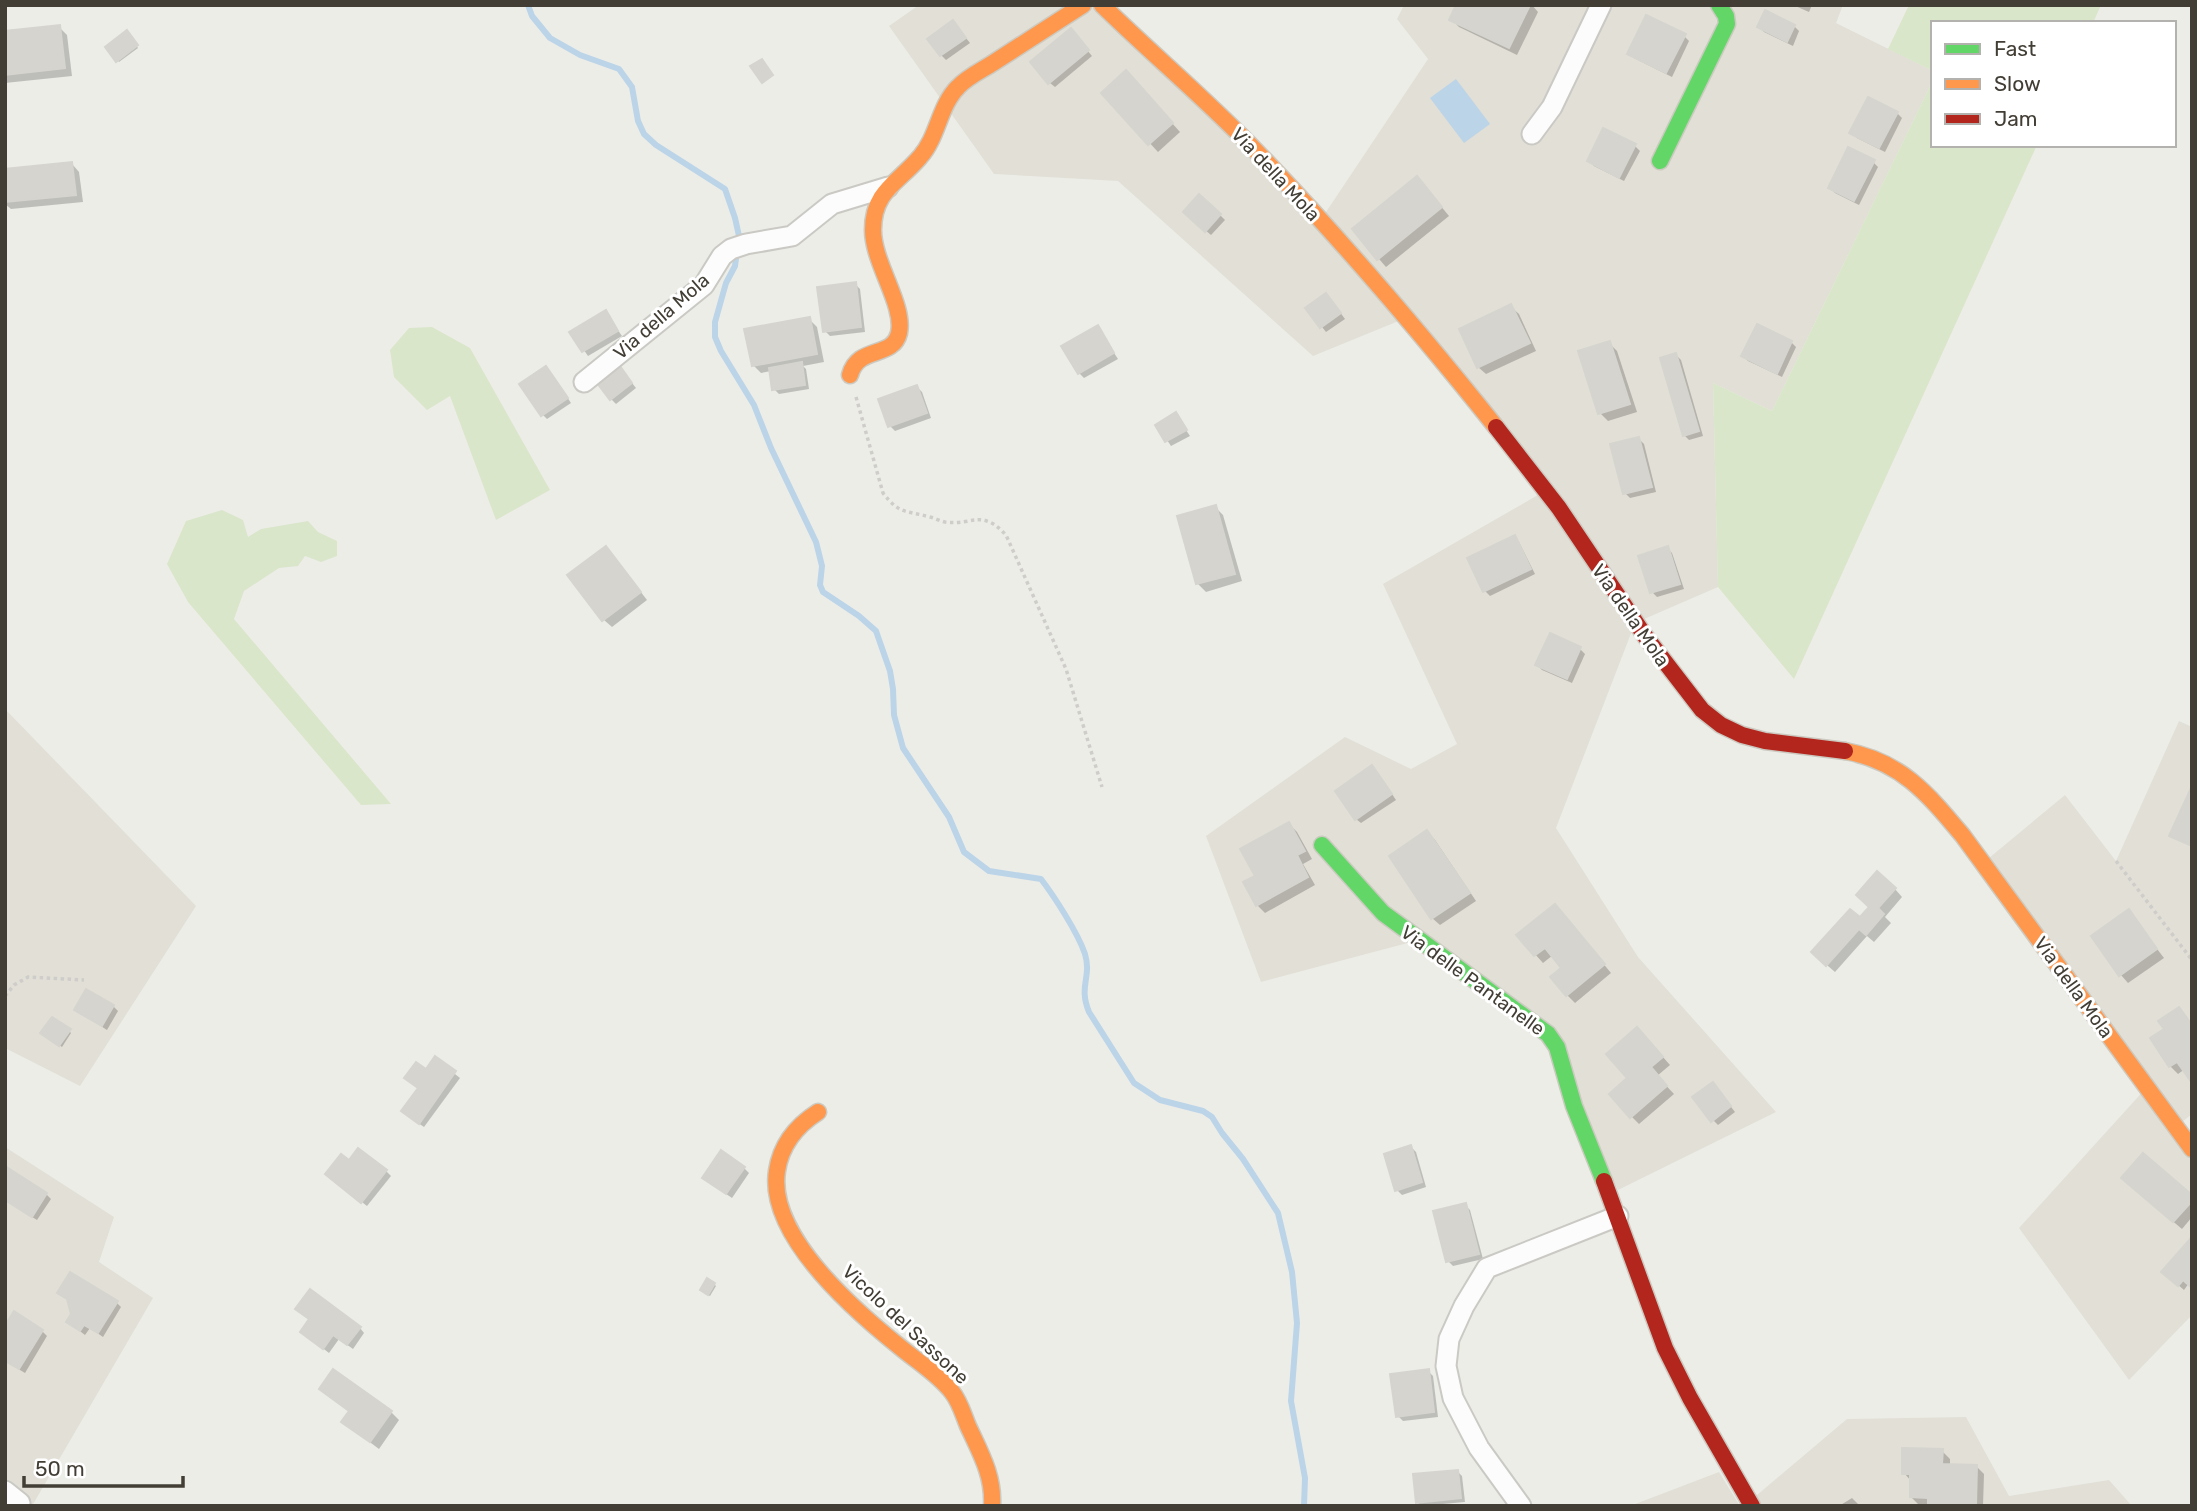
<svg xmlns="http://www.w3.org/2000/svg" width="2197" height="1511" viewBox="0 0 2197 1511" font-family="Rubik,sans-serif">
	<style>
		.residential { fill: #e1dfd6 }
		.green { fill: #d9e6ca }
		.water { fill: #bcd4e8 }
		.shadow { fill: #0003 }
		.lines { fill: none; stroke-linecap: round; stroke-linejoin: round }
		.stream { stroke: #bcd4e8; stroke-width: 6 }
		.building { fill: #d5d4cf; stroke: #d5d4ce; stroke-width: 2 }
		.street-casing { stroke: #cac9c4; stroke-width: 23 }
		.fast-casing { stroke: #cccac0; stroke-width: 19 }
		.slow-casing { stroke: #cccac0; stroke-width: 19 }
		.jam-casing { stroke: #cccac0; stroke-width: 19 }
		.path { stroke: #cfcdca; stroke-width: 3.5; stroke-dasharray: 3.5 3.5; stroke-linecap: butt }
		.street { stroke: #fcfcfc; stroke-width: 19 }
		.fast { stroke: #63d668; stroke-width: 16 }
		.slow { stroke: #ff974d; stroke-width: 16 }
		.jam { stroke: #b3261e; stroke-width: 16 }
		.labels { text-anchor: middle; stroke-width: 6; stroke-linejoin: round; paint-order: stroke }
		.street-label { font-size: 19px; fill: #423e35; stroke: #fff }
	</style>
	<rect width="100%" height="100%" fill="#edede8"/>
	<g class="residential">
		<polygon points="919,5 1103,5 1320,221 1428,59 1397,19 1404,5 1843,5 1836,23 1933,71 1933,80 1772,411 1713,383 1718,587 1635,623 1556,828 1638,957 1776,1112 1618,1190 1551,1037 1419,940 1261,982 1206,836 1345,737 1411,769 1457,744 1383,584 1545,491 1406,318 1313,356 1118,181 994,174 889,26"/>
		<polygon points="5,709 196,906 80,1086 5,1048"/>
		<polygon points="2179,721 2192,727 2192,1114 2176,1127 2192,1146 2192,1315 2129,1380 2019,1228 2147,1087 1983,863 2065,795 2116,861"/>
		<polygon points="5,1147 114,1217 99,1262 153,1298 32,1506 5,1506"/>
		<polygon points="1966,1417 2009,1496 2109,1480 2132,1506 1744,1506 1847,1419"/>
		<polygon points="1719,1472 1740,1506 1630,1506"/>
	</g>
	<g class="green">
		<polygon points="1909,5 2101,5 2093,23 1933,23 1933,71 1888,49"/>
		<polygon points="1933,80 1933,145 2037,145 1794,679 1718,587 1713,383 1772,411"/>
		<polygon points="432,327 470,348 550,490 496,520 450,396 427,410 394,377 390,350 409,328"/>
		<polygon points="222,510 243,520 248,537 261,529 308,521 318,532 337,541 337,556 321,562 305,556 298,566 279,568 244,591 234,619 391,804 361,805 188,602 167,564 186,521"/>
	</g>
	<polygon class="water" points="1456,79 1490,124 1464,143 1430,98"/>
	<g class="shadow">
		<polygon points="1458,5 1532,5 1538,12 1517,55 1459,27 1451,19"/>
		<polygon points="1793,5 1812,5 1809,12"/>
		<polygon points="953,22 970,43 946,60 941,55"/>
		<polygon points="1794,26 1799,31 1793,46 1764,32 1759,27"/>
		<polygon points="59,27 67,35 72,76 5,83 5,33"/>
		<polygon points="127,33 138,48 119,62 107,47"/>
		<polygon points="1075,36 1092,56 1055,87 1050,83"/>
		<polygon points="1684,36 1689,41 1672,77 1634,58 1629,53"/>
		<polygon points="1134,81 1180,132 1158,152 1104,93"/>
		<polygon points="1897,113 1902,118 1885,152 1857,138 1852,133"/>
		<polygon points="1635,146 1640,151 1624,181 1594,166 1589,161"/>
		<polygon points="1873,162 1878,167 1859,205 1835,193 1830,188"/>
		<polygon points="72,164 79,172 83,202 11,209 5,204 5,171"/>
		<polygon points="1425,187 1449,216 1386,267 1354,230"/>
		<polygon points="1220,215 1225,220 1211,235 1190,217"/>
		<polygon points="855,284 860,289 865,332 830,336 825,331"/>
		<polygon points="1331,300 1345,319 1326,332 1308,309"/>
		<polygon points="1511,307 1519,314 1536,351 1486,374 1478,367"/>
		<polygon points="605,312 622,336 588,356 572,333"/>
		<polygon points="809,319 817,327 824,362 803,366 806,369 809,389 779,394 774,389 771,371 761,373 753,365"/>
		<polygon points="1097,327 1118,359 1084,378 1079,373"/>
		<polygon points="1791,342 1796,347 1782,377 1748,361 1743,356"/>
		<polygon points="1609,343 1617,351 1637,412 1608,421 1600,413"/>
		<polygon points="1676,355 1681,360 1703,436 1689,440 1684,435"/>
		<polygon points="551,373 571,403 547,419 542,414"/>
		<polygon points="624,373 636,388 616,404 611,399"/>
		<polygon points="917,387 922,392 931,418 895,431 890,426"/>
		<polygon points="1176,415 1190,436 1171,446 1157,425"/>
		<polygon points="1639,439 1644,444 1656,492 1630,498 1625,493"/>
		<polygon points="1215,507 1223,515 1242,581 1206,592 1198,584 1179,517"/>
		<polygon points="1514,538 1519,542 1535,574 1490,596 1485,591"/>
		<polygon points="1667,548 1672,553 1684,589 1657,597 1652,592"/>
		<polygon points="613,556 647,600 612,627 604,620"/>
		<polygon points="1580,649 1585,654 1572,683 1542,670 1537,665"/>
		<polygon points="1377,772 1396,800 1361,823 1356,819"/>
		<polygon points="1289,824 1297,832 1312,859 1303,864 1315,885 1265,913 1257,905 1257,877"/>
		<polygon points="1427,832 1435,840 1476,901 1440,925 1432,918"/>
		<polygon points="1895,889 1902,897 1885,917 1891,923 1874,942 1867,936 1835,972 1821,960 1860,920"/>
		<polygon points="2128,911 2164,958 2128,983 2121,975"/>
		<polygon points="1562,914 1611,973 1575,1003 1567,995 1564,968 1553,955 1543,963 1519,936"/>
		<polygon points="113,1006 118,1011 107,1030 76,1010"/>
		<polygon points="2179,1009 2192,1024 2192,1080 2185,1069 2178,1074 2170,1066 2166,1030"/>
		<polygon points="69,1031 71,1033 62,1047 45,1035"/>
		<polygon points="1645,1037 1670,1065 1657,1076 1674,1094 1639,1124 1631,1116 1630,1078"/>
		<polygon points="436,1059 460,1078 424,1127 408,1116 427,1071"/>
		<polygon points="1717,1089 1735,1112 1718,1125 1713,1120"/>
		<polygon points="1411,1147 1416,1152 1426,1187 1402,1195 1397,1190"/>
		<polygon points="349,1162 386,1171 391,1176 367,1206 332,1179"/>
		<polygon points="744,1168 749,1173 732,1198 710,1183"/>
		<polygon points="2131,1186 2192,1197 2192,1217 2182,1229"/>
		<polygon points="46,1194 51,1199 37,1220 5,1200"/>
		<polygon points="1465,1205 1470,1210 1483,1259 1453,1266 1448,1261"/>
		<polygon points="2192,1240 2189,1283 2184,1290 2169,1277"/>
		<polygon points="714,1284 716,1286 710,1296 704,1292"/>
		<polygon points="64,1297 116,1302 121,1307 103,1337 90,1328 85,1335 68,1322 73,1314 70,1301"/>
		<polygon points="360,1328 364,1333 353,1349 339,1339 329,1353 307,1336"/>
		<polygon points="5,1330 42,1331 47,1336 25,1373 5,1361"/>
		<polygon points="1428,1371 1433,1376 1438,1417 1403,1421 1398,1416"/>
		<polygon points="321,1389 391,1412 399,1420 379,1449 343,1422 350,1412"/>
		<polygon points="1942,1451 1950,1459 1950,1466 1976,1466 1984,1474 1983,1506 1919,1505 1911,1497 1912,1482 1904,1473"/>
		<polygon points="1457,1471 1462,1476 1465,1502 1421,1506 1417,1502"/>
		<polygon points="1852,1498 1860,1506 1839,1506"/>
	</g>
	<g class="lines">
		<path class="stream" d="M528,5L532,16L550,38L580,55L619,69L632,87L638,121L644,134L656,145L725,189L735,218L739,236L735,266L726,283L715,322V337L721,351L754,405L771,448L816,542L822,566L820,585L823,592L859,616L876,631L890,671L893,689L894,715L903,748L949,817L964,852L989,871L1041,879C1054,896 1078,933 1085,954C1092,977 1078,986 1089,1012L1134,1083L1160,1100L1203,1111L1212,1117L1222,1133L1243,1159L1278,1213L1292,1272L1297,1323L1291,1401L1305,1478L1304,1506"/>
	</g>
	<g class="building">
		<polygon points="1456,5 1530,5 1509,48 1449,20"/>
		<polygon points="1765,10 1795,25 1787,42 1757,27"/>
		<polygon points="1646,15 1686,34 1666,73 1627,54"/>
		<polygon points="953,20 966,38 940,56 927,39"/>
		<polygon points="60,25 65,68 5,75 5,31"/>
		<polygon points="1071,28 1089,50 1048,84 1030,62"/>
		<polygon points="127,30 138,45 116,62 105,47"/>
		<polygon points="762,59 773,75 762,83 750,66"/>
		<polygon points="1126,70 1173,123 1148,145 1101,93"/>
		<polygon points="1868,97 1898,112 1879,148 1849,133"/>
		<polygon points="1603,128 1636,144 1619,178 1587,161"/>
		<polygon points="1848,147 1875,160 1854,201 1828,188"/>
		<polygon points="72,162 76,195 5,202 5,169"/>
		<polygon points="1417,176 1442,207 1377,260 1352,229"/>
		<polygon points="1199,194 1221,214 1205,232 1183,212"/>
		<polygon points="856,282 861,327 823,332 817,287"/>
		<polygon points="1326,293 1341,313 1320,328 1305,308"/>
		<polygon points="1511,304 1530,343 1477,368 1459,329"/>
		<polygon points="606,310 618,331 582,352 569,332"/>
		<polygon points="810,317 817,354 752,366 744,329"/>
		<polygon points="1757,324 1792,341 1777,374 1741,356"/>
		<polygon points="1098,325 1114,353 1078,374 1061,346"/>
		<polygon points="1610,341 1630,404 1598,414 1578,351"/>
		<polygon points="1676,353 1699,431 1683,436 1660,358"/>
		<polygon points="802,362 805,385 772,390 769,368"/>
		<polygon points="546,366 568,398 541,416 519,384"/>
		<polygon points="620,366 632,383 610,400 597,383"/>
		<polygon points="917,385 927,413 888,427 878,399"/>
		<polygon points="1176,412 1187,430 1165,442 1155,425"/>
		<polygon points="1639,437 1652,487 1623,494 1610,444"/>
		<polygon points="1216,505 1235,574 1196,584 1177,516"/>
		<polygon points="1515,535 1531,569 1483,592 1467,558"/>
		<polygon points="606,546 641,592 602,621 567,575"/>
		<polygon points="1668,546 1680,584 1650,593 1638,556"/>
		<polygon points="1550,633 1581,647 1567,679 1535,665"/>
		<polygon points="1372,765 1392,794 1355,820 1335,791"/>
		<polygon points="2192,786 2192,846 2169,836"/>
		<polygon points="1289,822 1305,851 1297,855 1308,877 1256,906 1243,882 1255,876 1240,849"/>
		<polygon points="1427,830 1470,893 1431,919 1389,856"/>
		<polygon points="1877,871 1896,888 1878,908 1884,914 1866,935 1859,929 1826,966 1811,952 1850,909 1860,917 1869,907 1856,895"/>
		<polygon points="1555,904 1605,964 1566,996 1550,977 1561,968 1545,948 1534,956 1516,935"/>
		<polygon points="2129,909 2157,949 2119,976 2091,936"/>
		<polygon points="86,989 114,1005 102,1026 74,1010"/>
		<polygon points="2179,1007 2192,1025 2192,1083 2177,1062 2169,1067 2150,1038 2164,1029 2158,1021"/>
		<polygon points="52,1017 71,1029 59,1046 40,1033"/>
		<polygon points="1637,1027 1663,1057 1651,1067 1667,1086 1630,1118 1609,1094 1627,1078 1606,1054"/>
		<polygon points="435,1056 456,1071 419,1124 401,1111 418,1088 404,1078 416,1062 426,1069"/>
		<polygon points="1713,1082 1731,1106 1711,1122 1692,1097"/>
		<polygon points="1411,1145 1422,1182 1395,1191 1384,1154"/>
		<polygon points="358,1148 387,1170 361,1203 325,1174 341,1154 349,1160"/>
		<polygon points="721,1150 745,1167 726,1194 702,1178"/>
		<polygon points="2143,1153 2192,1195 2192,1201 2173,1222 2121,1178"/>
		<polygon points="5,1166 47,1193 32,1217 5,1200"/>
		<polygon points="1466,1203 1479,1254 1446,1262 1433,1211"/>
		<polygon points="2192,1237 2192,1288 2183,1280 2178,1286 2161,1272"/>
		<polygon points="70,1272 118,1301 98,1333 84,1325 80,1331 66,1322 71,1314 67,1299 57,1293"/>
		<polygon points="707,1278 715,1283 708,1295 700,1290"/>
		<polygon points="310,1289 361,1327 347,1345 333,1335 323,1349 300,1332 309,1319 295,1309"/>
		<polygon points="14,1311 43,1330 19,1369 5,1361 5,1326"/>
		<polygon points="333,1369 392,1411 370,1442 341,1422 349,1411 319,1389"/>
		<polygon points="1429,1369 1434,1412 1396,1417 1390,1374"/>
		<polygon points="1902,1448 1943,1449 1942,1464 1977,1465 1976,1506 1928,1506 1928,1498 1910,1497 1910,1474 1902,1474"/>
		<polygon points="1458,1470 1461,1498 1416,1503 1413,1474"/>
	</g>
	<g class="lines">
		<g class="street-casing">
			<g id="street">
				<polyline points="1532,134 1552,107 1601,5"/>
				<polyline points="584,382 704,285 722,256 731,249 746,244 792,236 832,204 888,187"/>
				<polyline points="5,1491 20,1503"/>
				<polyline points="1521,1506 1479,1448 1453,1398 1446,1366 1449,1339 1464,1306 1487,1268 1618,1216"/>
			</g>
		</g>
		<g class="fast-casing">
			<g id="fast">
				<polyline points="1660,161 1727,24 1726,16 1719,5"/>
				<polyline points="1322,845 1383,913 1548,1034 1557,1047 1574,1106 1604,1181"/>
			</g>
		</g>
		<g class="slow-casing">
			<g id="slow">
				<path d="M1102,5C1152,54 1207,100 1256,151C1341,239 1420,332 1496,427"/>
				<path d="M850,375C858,345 893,359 899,333C905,305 873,263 873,230C873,191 898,183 920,157C938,137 939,106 958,87C967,77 982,70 993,63C1023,44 1053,24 1083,5"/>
				<path d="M1845,751C1901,761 1928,794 1963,836L2192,1149"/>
				<path d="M818,1112C796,1126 781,1144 777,1171C767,1235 855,1311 900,1347C918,1362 938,1374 952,1392C960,1402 963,1414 968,1426C980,1452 994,1476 992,1506"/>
			</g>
		</g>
		<g class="jam-casing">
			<g id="jam">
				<polyline points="1496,427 1559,508 1645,636 1702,710 1721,725 1742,735 1765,741 1845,751"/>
				<polyline points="1604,1181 1665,1348 1690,1398 1752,1506"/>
			</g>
		</g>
		<g class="path">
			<path d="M856,397L883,493C900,515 905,510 930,517C935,518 940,521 945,522C973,526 981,508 1006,535L1066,669L1102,787"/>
			<polyline points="2116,861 2192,960"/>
			<polyline points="5,996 14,985 28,977 84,980"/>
		</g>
		<use href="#street" class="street"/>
		<use href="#fast" class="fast"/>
		<use href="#slow" class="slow"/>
		<use href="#jam" class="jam"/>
	</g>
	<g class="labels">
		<g class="street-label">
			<text transform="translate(1276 174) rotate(47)" y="7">Via della Mola</text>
			<text transform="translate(661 316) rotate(-41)" y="7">Via della Mola</text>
			<text transform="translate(1631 615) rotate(55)" y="7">Via della Mola</text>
			<text transform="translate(1473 980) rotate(36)" y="7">Via delle Pantanelle</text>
			<text transform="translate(2074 987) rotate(54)" y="7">Via della Mola</text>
			<text transform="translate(906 1324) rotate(43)" y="7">Vicolo del Sassone</text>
		</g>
	</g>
	<rect width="2197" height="1511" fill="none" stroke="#423e35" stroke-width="14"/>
	<rect x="1931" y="21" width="245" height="126" fill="#ffffff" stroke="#b3b2ae" stroke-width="2"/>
	<rect x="1945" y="44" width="35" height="10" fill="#63d668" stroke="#b3b2ae" stroke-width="2"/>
	<text x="1994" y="56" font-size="21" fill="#423e35">Fast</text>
	<rect x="1945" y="79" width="35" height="10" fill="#ff974d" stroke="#b3b2ae" stroke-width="2"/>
	<text x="1994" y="91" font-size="21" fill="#423e35">Slow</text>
	<rect x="1945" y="114" width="35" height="10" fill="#b3261e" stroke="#b3b2ae" stroke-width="2"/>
	<text x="1994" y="126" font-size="21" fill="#423e35">Jam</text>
	<path d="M24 1476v10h159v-10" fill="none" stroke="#423e35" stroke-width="3.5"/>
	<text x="35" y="1476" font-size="21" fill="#423e35" stroke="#ffffff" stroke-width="5" paint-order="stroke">50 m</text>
</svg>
